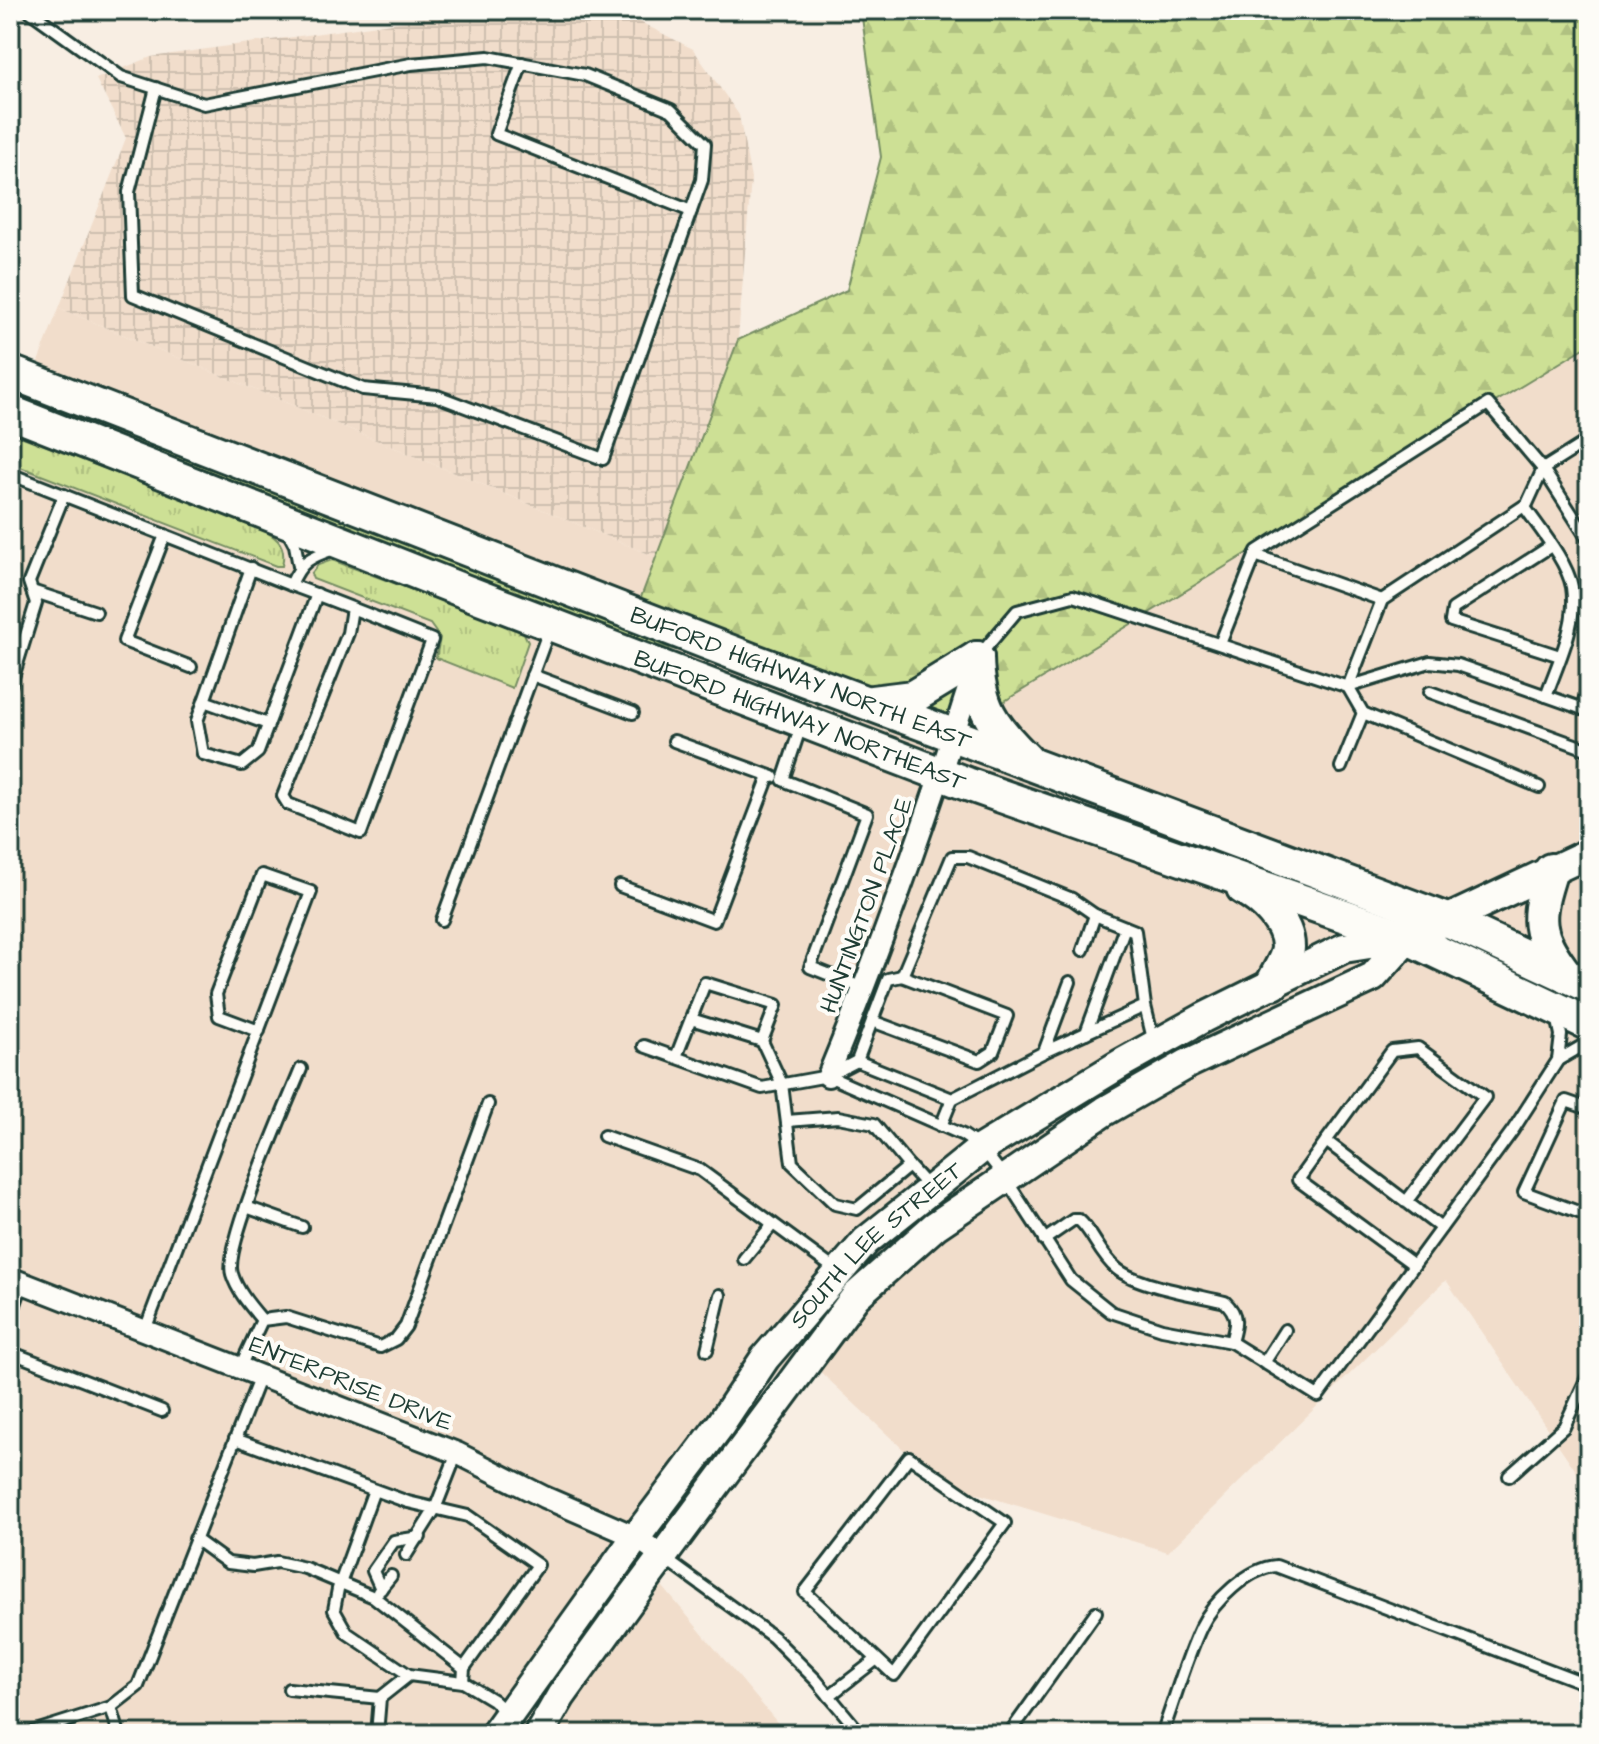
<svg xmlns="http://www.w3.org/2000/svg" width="1599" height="1744" viewBox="0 0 1599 1744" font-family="'Architects Daughter',sans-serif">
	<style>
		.built { fill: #f1ddcb }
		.industrial { fill: url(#industrial-grid) }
		.grass { fill: url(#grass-tufts); stroke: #768e64; stroke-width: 2 }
		.forest { fill: url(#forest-firs); stroke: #768e64; stroke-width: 2 }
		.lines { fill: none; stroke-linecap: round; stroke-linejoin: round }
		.lane-casing { stroke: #1f3d34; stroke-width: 16 }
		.street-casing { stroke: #1f3d34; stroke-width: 26 }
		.secondary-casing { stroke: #1f3d34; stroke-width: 34 }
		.primary-casing { stroke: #1f3d34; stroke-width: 38 }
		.lane { stroke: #fdfcf7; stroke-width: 10 }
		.street { stroke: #fdfcf7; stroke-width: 20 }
		.secondary { stroke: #fdfcf7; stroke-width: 28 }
		.primary { stroke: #fdfcf7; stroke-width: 32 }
		.labels { text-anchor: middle; stroke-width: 8; stroke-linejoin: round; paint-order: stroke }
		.street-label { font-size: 24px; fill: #1f3d34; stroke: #fdfcf7 }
	</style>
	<defs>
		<pattern id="industrial-grid" width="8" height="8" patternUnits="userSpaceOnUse" patternTransform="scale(2)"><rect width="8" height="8" fill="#f1ddcb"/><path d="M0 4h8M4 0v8" fill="none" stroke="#cebfaf"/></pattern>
		<pattern id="grass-tufts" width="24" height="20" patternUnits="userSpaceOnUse" patternTransform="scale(2)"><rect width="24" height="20" fill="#cde095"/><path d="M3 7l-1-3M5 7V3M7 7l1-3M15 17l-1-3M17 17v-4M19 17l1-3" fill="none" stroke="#b0c181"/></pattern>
		<pattern id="forest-firs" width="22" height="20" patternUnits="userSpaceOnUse" patternTransform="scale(2)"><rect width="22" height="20" fill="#cde095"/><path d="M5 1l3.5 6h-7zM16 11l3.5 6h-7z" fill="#b0c181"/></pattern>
	</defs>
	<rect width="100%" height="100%" fill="#f8eee3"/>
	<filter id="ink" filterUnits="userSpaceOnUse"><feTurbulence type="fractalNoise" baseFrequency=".0125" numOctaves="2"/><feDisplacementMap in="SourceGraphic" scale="16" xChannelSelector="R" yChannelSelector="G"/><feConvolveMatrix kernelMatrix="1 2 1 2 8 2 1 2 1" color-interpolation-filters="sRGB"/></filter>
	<g filter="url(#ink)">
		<polygon class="built" points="59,308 656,557 634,615 1521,385 1589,345 1589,1490 1446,1280 1168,1552 937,1481 797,1350 682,1479 636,1555 787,1734 10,1734 10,380 29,385"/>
		<polygon class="industrial" points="483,10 551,10 636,20 693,49 739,115 751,179 738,340 656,557 59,308 126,138 96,79 151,57"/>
		<g class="grass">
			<polygon points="14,391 680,644 677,650 639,641 11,398"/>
			<path d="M10,432L253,525C273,535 288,541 282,566H276L10,463Z"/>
			<polygon points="332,560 523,631 528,642 512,688 436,658 440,638 430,624 313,579 311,574 318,565"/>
		</g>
		<polygon class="forest" points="861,10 1589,10 1589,345 944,738 634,616 738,340 847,290 881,157"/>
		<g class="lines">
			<g class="lane-casing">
				<g id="lane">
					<polyline points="28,10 121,77 204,104 411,64 488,57 585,75 671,110 705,144 702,180 603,459 437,396 363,389 133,295 129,192 156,88"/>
					<polyline points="522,63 496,134 691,211"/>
					<path d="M10,474L291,585C301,561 310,557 334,549"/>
					<path d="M1524,506C1539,528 1567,561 1572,587C1578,624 1558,662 1546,696"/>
					<polyline points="287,530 295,545 299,566"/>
					<polyline points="165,535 124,641 191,667"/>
					<polyline points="1551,546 1453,609 1451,621 1560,656"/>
					<polyline points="1255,555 1382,600"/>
					<polyline points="251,568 197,721 203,754 242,765 258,752 317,594"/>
					<path d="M291,585C338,602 385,621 432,640L361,833L288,804L283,796L348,633L352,608"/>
					<polyline points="32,591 96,612"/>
					<polyline points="1220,644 1257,551 1488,404 1543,469 1589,541"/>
					<polyline points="978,657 1017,611 1073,596 1348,687 1430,662 1458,665 1589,711"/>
					<polyline points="532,675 633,713"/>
					<polyline points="10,687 36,603 29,582 64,495"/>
					<polyline points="1430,692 1589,750"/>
					<polyline points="204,701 268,724"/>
					<polyline points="1582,709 1589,683"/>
					<polyline points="802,723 783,780 867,814 810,967 863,988"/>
					<polyline points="674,741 773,777"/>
					<polyline points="1341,767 1363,713"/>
					<polyline points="1539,787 1363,713 1348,687 1382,600 1527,504 1543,469 1589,440"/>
					<polyline points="620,886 714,921 769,776"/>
					<polyline points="442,920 549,630"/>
					<polyline points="1083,950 1095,915"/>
					<polyline points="1145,1006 1044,1052 952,1099 857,1061 872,1021 979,1061 993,1052 1007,1016 902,976 952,857 968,857 1072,899 1095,915 1135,931 1145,1006 1154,1043"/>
					<polyline points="1557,1016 1561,1035 1558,1060"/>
					<polyline points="872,1021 888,979 902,976"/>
					<polyline points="1086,1033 1125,927"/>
					<polyline points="762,1041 782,1084 792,1163 835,1204 857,1209 909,1166 874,1124 838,1117 787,1121"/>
					<polyline points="644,1046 762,1088 828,1076 963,1135 982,1148 1005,1178 1071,1280 1111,1312 1162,1329 1231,1342 1318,1396 1513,1130 1558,1060 1589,1042"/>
					<polyline points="1044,1052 1070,982"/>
					<polyline points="676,1057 705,983 776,1005 762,1041 691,1019"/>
					<polyline points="830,1075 857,1061"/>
					<polyline points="1589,1109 1566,1101 1524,1192 1589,1216"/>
					<polyline points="941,1126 952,1099"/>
					<polyline points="604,1136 700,1170 829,1265 837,1274"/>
					<polyline points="1326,1141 1298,1180 1414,1265"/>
					<polyline points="909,1166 929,1188"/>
					<polyline points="1406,1202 1485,1097 1418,1048 1392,1051 1326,1141 1441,1228"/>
					<polyline points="246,1207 302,1227"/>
					<path d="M1044,1240L1073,1220H1079C1093,1232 1099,1254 1117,1269C1138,1286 1197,1295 1225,1302C1239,1315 1236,1325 1231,1342"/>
					<polyline points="744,1259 773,1224"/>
					<polyline points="10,1319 22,1284"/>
					<path d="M262,1320C251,1307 237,1291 232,1274C223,1247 287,1104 301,1069"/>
					<polyline points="145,1330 311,892 262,875 216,994 219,1016 259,1031"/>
					<polyline points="707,1350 720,1295"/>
					<polyline points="10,1352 162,1411"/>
					<polyline points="1264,1363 1285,1330"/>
					<polyline points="240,1367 262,1320 286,1317 380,1347 396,1339 406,1326 488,1104"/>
					<polyline points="235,1439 408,1502 468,1516 538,1565 464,1668 463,1682 493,1700 507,1713"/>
					<polyline points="1509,1476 1564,1427 1589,1373"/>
					<polyline points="374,1490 338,1589 334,1610 347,1633 409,1675 463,1682"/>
					<polyline points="195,1539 228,1563 253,1566 277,1562 305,1568 374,1597 464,1668"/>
					<polyline points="406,1555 435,1509 457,1453"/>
					<polyline points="664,1558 773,1637 816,1680 861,1734"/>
					<polyline points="381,1589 373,1571 394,1541 420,1537"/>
					<polyline points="378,1592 391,1576"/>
					<polyline points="289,1689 380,1698"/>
					<polyline points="829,1696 877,1659 805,1592 909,1457 1005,1523 894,1675 877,1659"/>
					<polyline points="111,1707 138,1686 260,1376"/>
					<polyline points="26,1734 111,1707 119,1734"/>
					<polyline points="377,1734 380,1698 409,1675"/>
					<polyline points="1009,1734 1096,1612"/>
					<path d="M1162,1734C1175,1699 1185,1661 1201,1627C1213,1602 1248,1568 1276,1566L1589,1685"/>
				</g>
			</g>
			<g class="street-casing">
				<g id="street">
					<path d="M828,1076C883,943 931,807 974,670"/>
					<polyline points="10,1278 457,1453 544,1497 636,1537 662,1556"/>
				</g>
			</g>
			<g class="secondary-casing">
				<g id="secondary">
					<path id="s1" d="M495,1734L636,1537L721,1424L765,1358L866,1241L930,1190L982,1148L1122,1063L1203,1018L1344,948L1408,938L1589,853"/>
					<polyline points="539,1734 561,1696 631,1599 856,1296 935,1226 1105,1111 1187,1064 1373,977 1408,938"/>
				</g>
			</g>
			<g class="primary-casing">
				<g id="primary">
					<path id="s2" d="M10,372L752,660L1445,919L1589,986"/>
					<path id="s3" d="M10,412L464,591L967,784L1408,938L1589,1024"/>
					<path d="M977,658C978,706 992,726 1026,759"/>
					<polyline points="872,702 913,697 977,658"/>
					<path d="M1551,870C1535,919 1534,933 1567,976"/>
					<path d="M1243,888C1263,899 1288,922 1288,947C1288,958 1277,973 1273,983"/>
				</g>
			</g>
			<use href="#lane" class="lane"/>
			<use href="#street" class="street"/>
			<use href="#secondary" class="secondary"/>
			<use href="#primary" class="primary"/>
		</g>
	</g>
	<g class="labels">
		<g class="street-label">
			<text dy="8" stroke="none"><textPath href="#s2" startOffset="848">BUFORD HIGHWAY NORTH EAST</textPath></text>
			<text dy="8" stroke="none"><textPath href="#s3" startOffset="848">BUFORD HIGHWAY NORTHEAST</textPath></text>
			<text transform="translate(866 905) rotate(-70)" y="8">HUNTINGTON PLACE</text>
			<text dy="8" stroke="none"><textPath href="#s1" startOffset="622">SOUTH LEE STREET</textPath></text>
			<text transform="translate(351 1383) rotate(22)" y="8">ENTERPRISE DRIVE</text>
		</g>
	</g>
	<rect width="1599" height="1744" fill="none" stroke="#fdfcf7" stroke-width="40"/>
	<rect x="20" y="20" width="1559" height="1704" fill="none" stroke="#1f3d34" stroke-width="3" filter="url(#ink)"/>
</svg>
